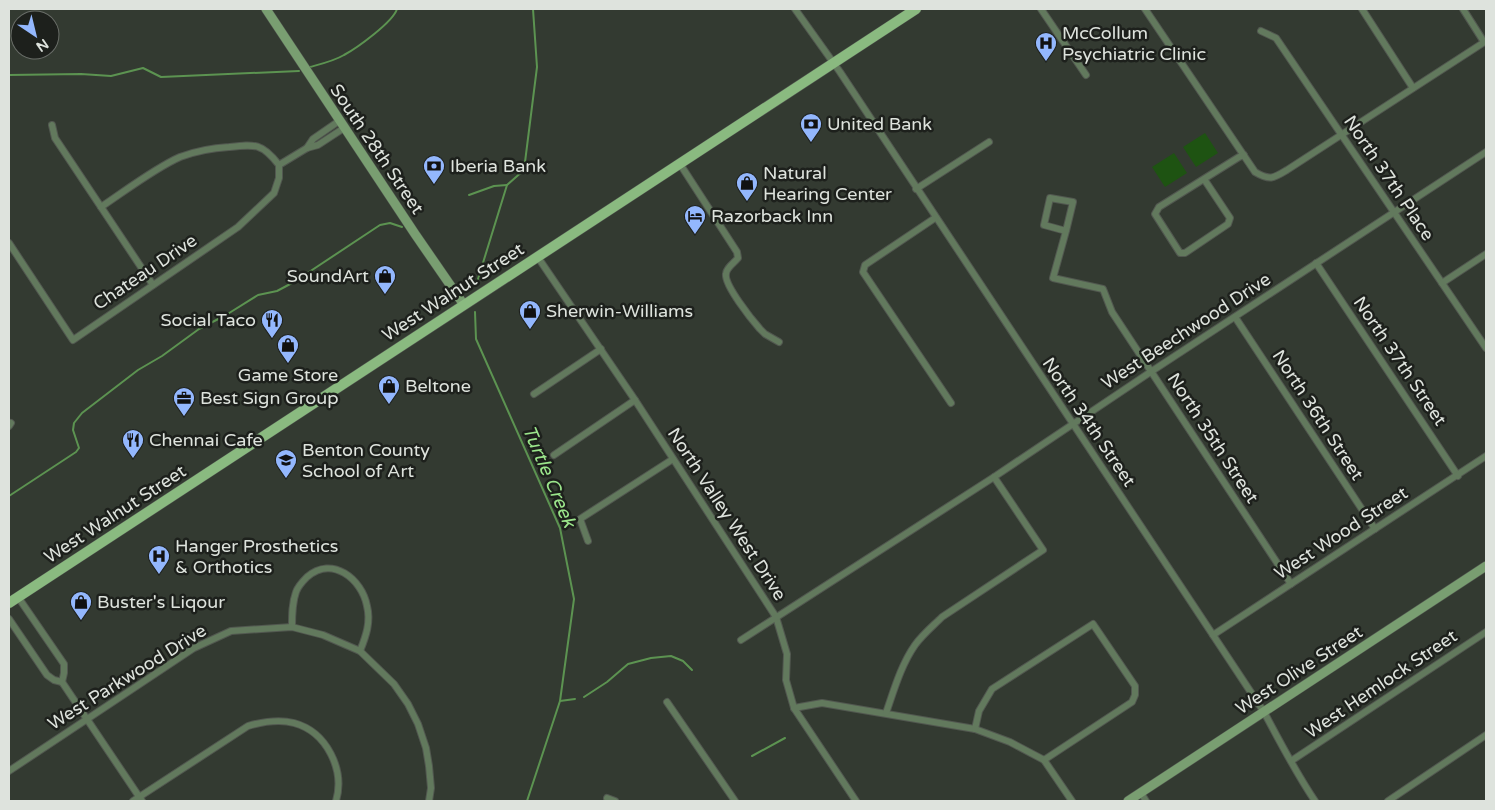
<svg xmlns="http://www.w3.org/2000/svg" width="1495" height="810" viewBox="0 0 1495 810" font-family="'Varela Round',sans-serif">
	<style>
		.green { fill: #1e5312 }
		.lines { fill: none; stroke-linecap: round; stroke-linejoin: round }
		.stream { stroke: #5c9351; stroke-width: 2 }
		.street-casing { stroke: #525850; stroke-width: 8 }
		.secondary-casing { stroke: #525850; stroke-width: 10 }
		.primary-casing { stroke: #525850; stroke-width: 11 }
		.street { stroke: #62795d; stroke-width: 6 }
		.secondary { stroke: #799e71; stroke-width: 9 }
		.primary { stroke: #8aba80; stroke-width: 10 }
		.labels { text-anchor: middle; stroke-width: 5; stroke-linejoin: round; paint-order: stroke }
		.poi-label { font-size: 18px; fill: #dee3dd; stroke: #1d201c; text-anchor: start }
		.street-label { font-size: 18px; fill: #dee3dd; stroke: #1d201c }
		.water-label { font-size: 19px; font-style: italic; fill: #9be58b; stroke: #1d201c }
	</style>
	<rect width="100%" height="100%" fill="#333a31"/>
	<g class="green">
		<polygon points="1205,133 1218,153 1196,167 1183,147"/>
		<polygon points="1174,153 1187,173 1165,187 1152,167"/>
	</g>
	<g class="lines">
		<g class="stream">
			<path d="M310,67C321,64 334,61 344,55C357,48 393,22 397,9"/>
			<polyline points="9,75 81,74 111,76 143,68 161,77 299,71"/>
			<polyline points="469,195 494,186 507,185"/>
			<polyline points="478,279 507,185 524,170 537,67 533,9"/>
			<polyline points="475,312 476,339 560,528 574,599 560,701 527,801"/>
			<polyline points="9,496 76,452 79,448 73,430 74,423 82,413 138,370 162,356 199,329 226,315 258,295 277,291 294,282 380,225 390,223 402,227"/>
			<polyline points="584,697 607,682 628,664 651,658 671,656 683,661 692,670"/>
			<polyline points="560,701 575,699"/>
			<polyline points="752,756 785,738"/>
		</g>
		<g class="street-casing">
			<g id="street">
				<path d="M795,9L840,72L1264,712C1280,742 1296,773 1315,801"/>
				<polyline points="1041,9 1086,75"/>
				<path d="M1145,9L1255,172C1270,181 1274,178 1287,170L1486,41"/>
				<polyline points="1362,9 1413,88"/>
				<polyline points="1463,9 1484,42"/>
				<polyline points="1261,31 1276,38 1486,348"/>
				<polyline points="52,125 55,138 153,285"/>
				<polyline points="307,148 313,139 339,121"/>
				<path d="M680,164L737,252L738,258C734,263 726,268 726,274C724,285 752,320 760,329L765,334L779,342"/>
				<polyline points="1204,179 1230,218 1228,224 1185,253 1180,253 1155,214 1159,207 1239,157 1244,155"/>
				<polyline points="916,189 989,142"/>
				<path d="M101,207C125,191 155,168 180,157C196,151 212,148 229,147C255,144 262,143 279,165"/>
				<polyline points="935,218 865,265 863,272 951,403"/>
				<polyline points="1066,231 1073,202 1050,198 1044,225 1066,231 1053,278 1103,289 1112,312 1291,584"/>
				<polyline points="9,243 73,340 238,227 274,193 279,178 279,165 307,148 318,145 344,128"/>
				<polyline points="537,256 635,400 776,617 787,654 786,680 794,708 856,801"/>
				<polyline points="1316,263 1458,476"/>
				<polyline points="1442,283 1486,254"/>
				<polyline points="1235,317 1375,529"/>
				<polyline points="534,394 601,349"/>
				<polyline points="9,426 11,423"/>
				<polyline points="554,455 635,400"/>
				<polyline points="588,541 580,519 673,459"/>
				<polyline points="18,597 64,664 64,673 62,682"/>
				<polyline points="9,619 47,675 54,680 62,682 142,801"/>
				<path d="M292,627C292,615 292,603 296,592C298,586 303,581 307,577C332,555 362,579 367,606C371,622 366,636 360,651"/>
				<polyline points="1213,635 1486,456"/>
				<polyline points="741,640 994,477 1152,371 1486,152"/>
				<polyline points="667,702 735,801"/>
				<polyline points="794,708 822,703 975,729 1010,742 1044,760 1072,801"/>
				<path d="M886,713C894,690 901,665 915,645C923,634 933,626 942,617L1043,550L994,477"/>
				<polyline points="975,729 979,711 992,689 1093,624 1135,686 1135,695 1132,702 1044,760"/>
				<polyline points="1291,761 1486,632"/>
				<polyline points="9,771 194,648 231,631 292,627 323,635 360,651 394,684 408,704 418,724 426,748 429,766 431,788 429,801"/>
				<polyline points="1141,793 1146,801"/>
				<polyline points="607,798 615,801"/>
				<path d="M133,801L248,726C262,722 279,719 294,723C327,732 345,770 336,801"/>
				<polyline points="1388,801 1486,735"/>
			</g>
		</g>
		<g class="secondary-casing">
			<g id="secondary">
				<polyline points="266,9 415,234 464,305"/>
				<polyline points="1128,801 1486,566"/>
			</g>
		</g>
		<g class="primary-casing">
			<polyline id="primary" points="9,603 916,9"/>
		</g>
		<use href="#street" class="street"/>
		<use href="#secondary" class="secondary"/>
		<use href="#primary" class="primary"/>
	</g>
	<defs>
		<g id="hospital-pin" transform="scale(1.125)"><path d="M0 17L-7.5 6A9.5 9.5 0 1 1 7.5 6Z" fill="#93b7fd" stroke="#1d201c"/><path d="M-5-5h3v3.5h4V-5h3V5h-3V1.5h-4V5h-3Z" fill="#111"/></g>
		<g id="bank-pin" transform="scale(1.125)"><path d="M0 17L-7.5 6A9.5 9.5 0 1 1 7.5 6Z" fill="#93b7fd" stroke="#1d201c"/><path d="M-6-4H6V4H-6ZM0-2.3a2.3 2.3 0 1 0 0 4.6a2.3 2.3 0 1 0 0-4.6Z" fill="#111"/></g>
		<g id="shop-pin" transform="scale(1.125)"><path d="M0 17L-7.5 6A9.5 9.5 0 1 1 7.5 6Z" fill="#93b7fd" stroke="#1d201c"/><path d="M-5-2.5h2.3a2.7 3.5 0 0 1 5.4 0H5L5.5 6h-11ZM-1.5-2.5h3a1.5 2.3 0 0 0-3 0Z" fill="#111"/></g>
		<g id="hotel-pin" transform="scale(1.125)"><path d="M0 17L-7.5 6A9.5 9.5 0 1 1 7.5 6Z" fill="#93b7fd" stroke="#1d201c"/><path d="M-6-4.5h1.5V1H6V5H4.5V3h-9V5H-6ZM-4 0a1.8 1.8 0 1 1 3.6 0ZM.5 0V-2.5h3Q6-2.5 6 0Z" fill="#111"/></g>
		<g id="restaurant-pin" transform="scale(1.125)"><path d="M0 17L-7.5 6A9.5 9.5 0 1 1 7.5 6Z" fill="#93b7fd" stroke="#1d201c"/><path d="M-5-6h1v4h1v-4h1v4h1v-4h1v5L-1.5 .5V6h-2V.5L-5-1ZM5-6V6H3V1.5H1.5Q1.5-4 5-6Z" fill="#111"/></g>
		<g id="office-pin" transform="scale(1.125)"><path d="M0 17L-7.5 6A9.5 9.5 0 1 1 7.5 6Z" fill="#93b7fd" stroke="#1d201c"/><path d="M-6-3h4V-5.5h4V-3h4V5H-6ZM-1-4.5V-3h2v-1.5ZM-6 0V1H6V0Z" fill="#111"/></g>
		<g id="school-pin" transform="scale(1.125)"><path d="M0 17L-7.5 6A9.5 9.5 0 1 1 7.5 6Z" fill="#93b7fd" stroke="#1d201c"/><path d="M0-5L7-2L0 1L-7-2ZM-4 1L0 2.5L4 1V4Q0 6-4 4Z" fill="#111"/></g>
	</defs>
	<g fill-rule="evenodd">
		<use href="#hospital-pin" x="1046" y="43"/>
		<use href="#bank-pin" x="811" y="124"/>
		<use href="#bank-pin" x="434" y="166"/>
		<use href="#shop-pin" x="747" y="183"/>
		<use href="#hotel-pin" x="695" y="216"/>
		<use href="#shop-pin" x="385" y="276"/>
		<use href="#shop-pin" x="530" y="311"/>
		<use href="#restaurant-pin" x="272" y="320"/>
		<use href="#shop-pin" x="288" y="345"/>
		<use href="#shop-pin" x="389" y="386"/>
		<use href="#office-pin" x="184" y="398"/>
		<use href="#restaurant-pin" x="133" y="440"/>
		<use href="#school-pin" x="286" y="460"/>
		<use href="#hospital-pin" x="159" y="556"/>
		<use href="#shop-pin" x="81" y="602"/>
	</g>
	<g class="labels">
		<g class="poi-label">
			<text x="1062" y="39">McCollum<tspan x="1062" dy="21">Psychiatric Clinic</tspan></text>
			<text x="827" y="130">United Bank</text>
			<text x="450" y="172">Iberia Bank</text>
			<text x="763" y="179">Natural<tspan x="763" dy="21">Hearing Center</tspan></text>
			<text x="711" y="222">Razorback Inn</text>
			<text x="369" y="282" text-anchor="end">SoundArt</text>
			<text x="546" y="317">Sherwin-Williams</text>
			<text x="256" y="326" text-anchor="end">Social Taco</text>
			<text x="288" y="381" text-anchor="middle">Game Store</text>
			<text x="405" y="392">Beltone</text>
			<text x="200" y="404">Best Sign Group</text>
			<text x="149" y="446">Chennai Cafe</text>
			<text x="302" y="456">Benton County<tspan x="302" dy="21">School of Art</tspan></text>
			<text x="175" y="552">Hanger Prosthetics<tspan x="175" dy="21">&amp; Orthotics</tspan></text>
			<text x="97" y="608">Buster's Liqour</text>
		</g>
		<g class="street-label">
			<text transform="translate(377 149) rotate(56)" y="6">South 28th Street</text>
			<text transform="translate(1389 178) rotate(56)" y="6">North 37th Place</text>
			<text transform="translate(145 272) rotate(-34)" y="6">Chateau Drive</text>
			<text transform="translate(453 292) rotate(-33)" y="6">West Walnut Street</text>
			<text transform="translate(1186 331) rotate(-33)" y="6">West Beechwood Drive</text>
			<text transform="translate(1400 361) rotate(56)" y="6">North 37th Street</text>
			<text transform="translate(1318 415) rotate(57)" y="6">North 36th Street</text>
			<text transform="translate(1089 422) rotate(56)" y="6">North 34th Street</text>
			<text transform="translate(1213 438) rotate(57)" y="6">North 35th Street</text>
			<text transform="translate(115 514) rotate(-33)" y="6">West Walnut Street</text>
			<text transform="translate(727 514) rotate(57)" y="6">North Valley West Drive</text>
			<text transform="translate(1341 533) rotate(-33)" y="6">West Wood Street</text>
			<text transform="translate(1299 670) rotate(-33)" y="6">West Olive Street</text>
			<text transform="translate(127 677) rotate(-32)" y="6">West Parkwood Drive</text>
			<text transform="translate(1381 684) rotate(-34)" y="6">West Hemlock Street</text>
		</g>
		<g class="water-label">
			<text transform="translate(550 476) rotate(67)" y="7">Turtle Creek</text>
		</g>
	</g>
	<rect width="1495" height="810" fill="none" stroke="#dee3dd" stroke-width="20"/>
	<g transform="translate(35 35) rotate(145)"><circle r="24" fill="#1d201c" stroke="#6a6e69"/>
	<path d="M0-4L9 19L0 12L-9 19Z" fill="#93b7fd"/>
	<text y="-8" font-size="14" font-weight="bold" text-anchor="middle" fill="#dee3dd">N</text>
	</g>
</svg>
